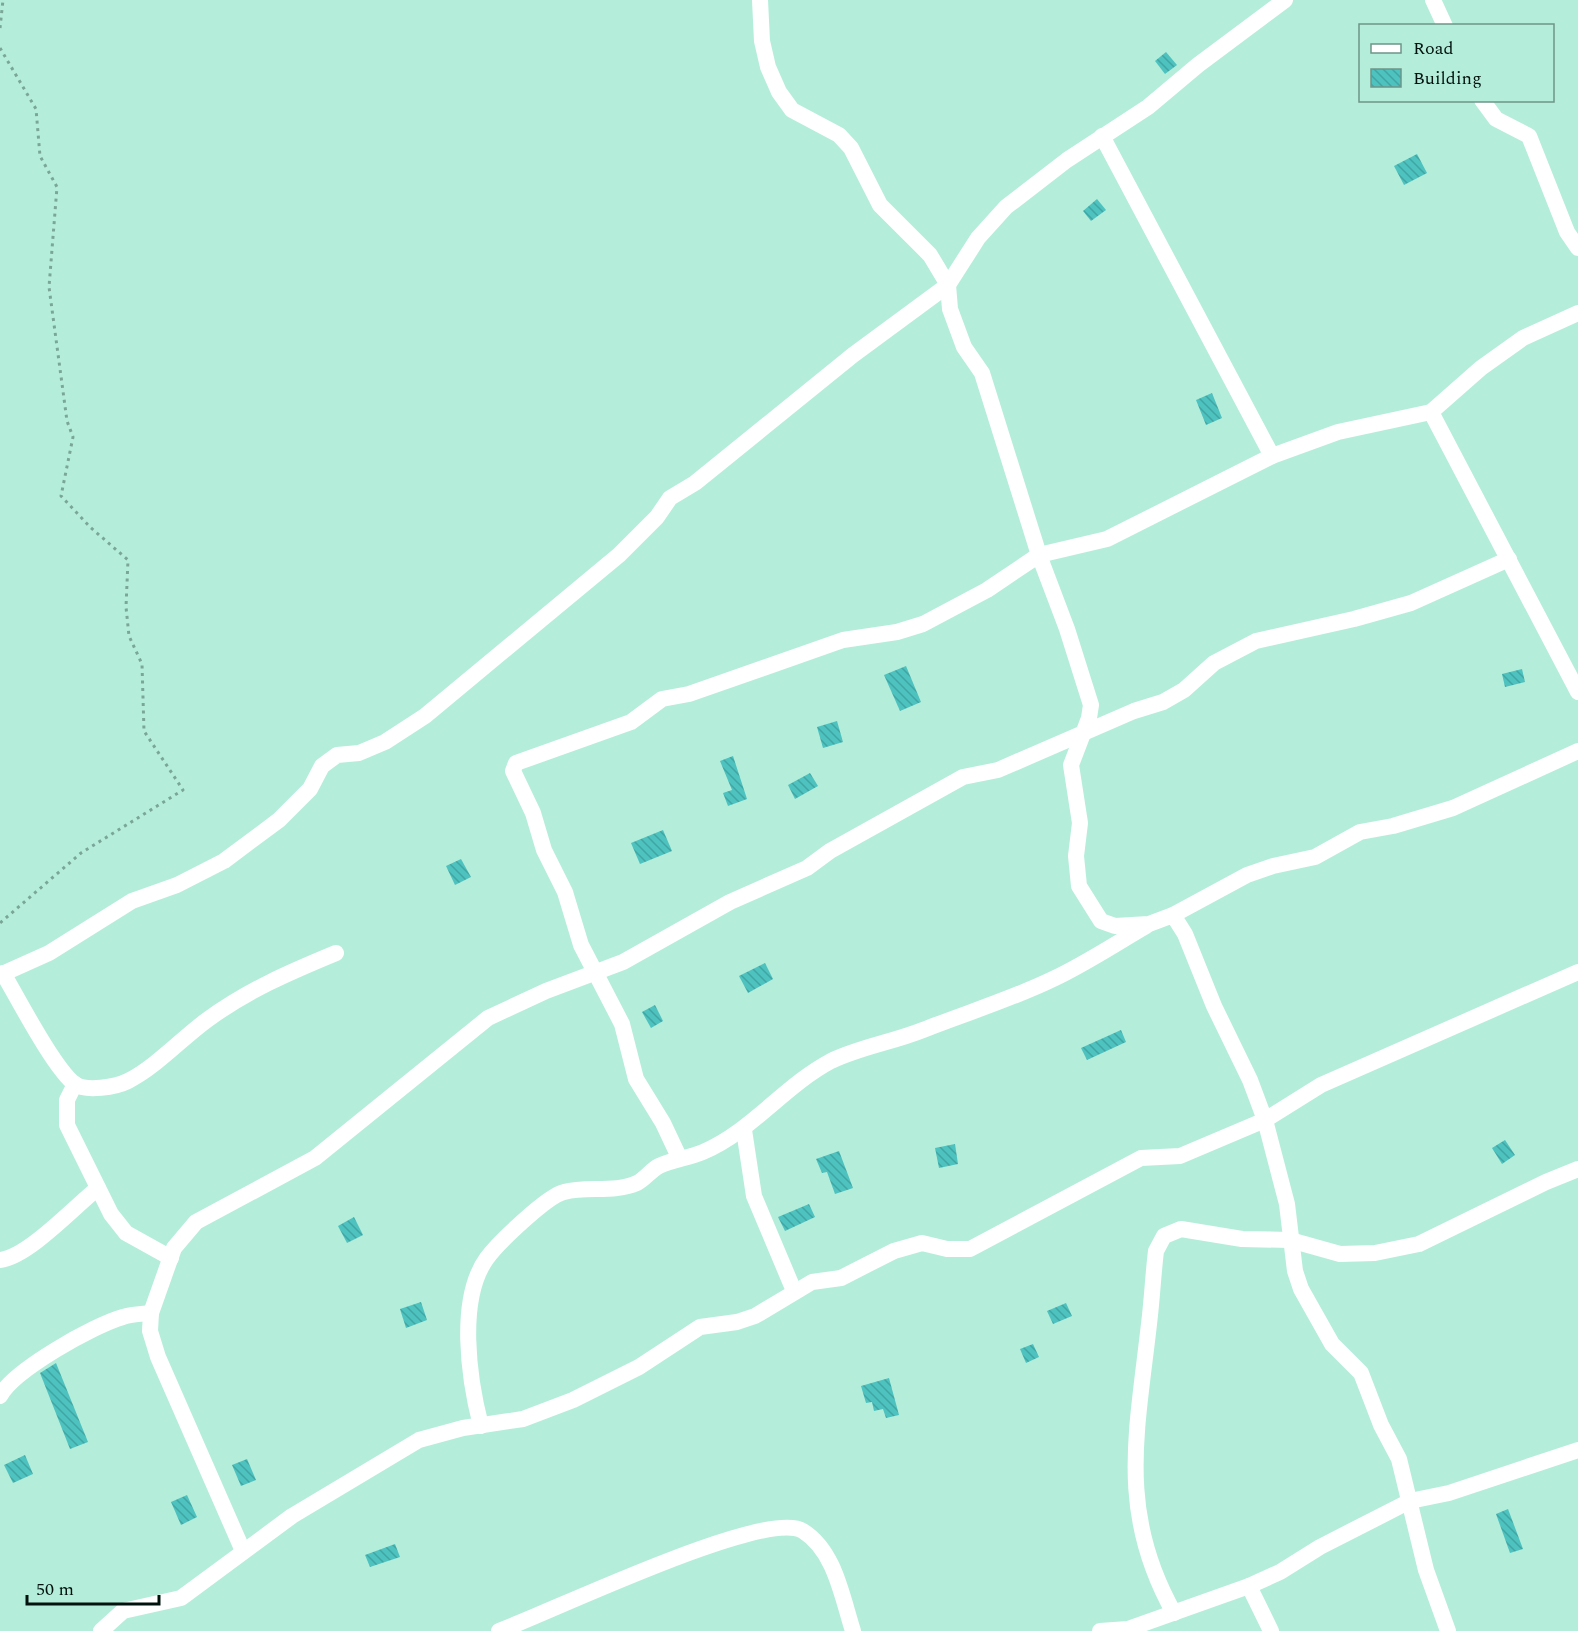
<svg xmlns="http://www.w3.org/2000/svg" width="1578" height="1631" viewBox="0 0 1578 1631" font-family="Spectral,serif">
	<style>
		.building { fill: url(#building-back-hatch) }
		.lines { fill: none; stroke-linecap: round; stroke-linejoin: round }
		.path { stroke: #7aa698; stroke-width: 3; stroke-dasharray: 3 4.5; stroke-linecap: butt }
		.minor { stroke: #fff; stroke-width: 16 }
	</style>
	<defs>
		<pattern id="building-back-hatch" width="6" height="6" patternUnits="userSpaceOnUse" patternTransform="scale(1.5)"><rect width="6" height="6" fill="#4dc2bf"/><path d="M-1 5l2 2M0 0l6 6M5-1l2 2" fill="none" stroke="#41a6a3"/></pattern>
	</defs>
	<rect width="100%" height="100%" fill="#b5eddb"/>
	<g class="building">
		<polygon points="1166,52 1177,65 1165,74 1155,61"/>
		<polygon points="1417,154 1427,173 1404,185 1394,166"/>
		<polygon points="1097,199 1106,210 1091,221 1083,211"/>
		<polygon points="1212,393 1222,418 1206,425 1196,400"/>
		<polygon points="906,666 921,702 900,711 884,675"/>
		<polygon points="1522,669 1525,682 1505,687 1502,674"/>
		<polygon points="837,721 843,742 823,748 817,727"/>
		<polygon points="733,756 747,799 728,806 723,793 732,790 720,761"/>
		<polygon points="810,773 818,786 795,799 788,785"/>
		<polygon points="663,830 672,851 640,864 631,843"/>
		<polygon points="461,859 471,877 455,885 446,866"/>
		<polygon points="765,963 773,979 748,993 739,976"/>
		<polygon points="655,1005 663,1021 651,1028 642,1012"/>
		<polygon points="1121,1030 1126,1042 1087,1060 1081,1048"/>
		<polygon points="1505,1140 1515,1155 1502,1164 1492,1148"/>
		<polygon points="955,1144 958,1164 939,1168 935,1148"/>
		<polygon points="839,1151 853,1188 835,1194 827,1172 822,1173 816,1159"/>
		<polygon points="809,1204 815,1217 785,1231 778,1217"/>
		<polygon points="354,1217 363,1235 347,1243 338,1226"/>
		<polygon points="421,1302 427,1320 406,1328 400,1309"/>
		<polygon points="1066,1303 1072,1316 1053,1324 1047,1311"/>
		<polygon points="1033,1344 1039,1357 1026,1363 1020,1349"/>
		<polygon points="56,1363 88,1442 70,1449 40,1373"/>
		<polygon points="889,1378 899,1415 886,1418 883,1409 874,1411 872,1402 866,1403 861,1386"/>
		<polygon points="25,1455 33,1474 13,1483 4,1465"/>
		<polygon points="247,1459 256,1480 241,1486 232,1465"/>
		<polygon points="187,1495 197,1517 181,1525 171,1502"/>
		<polygon points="1508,1509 1523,1549 1510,1553 1496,1514"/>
		<polygon points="395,1544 400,1557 370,1567 365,1555"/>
	</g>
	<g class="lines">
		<g class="path">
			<polyline points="0,28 3,0"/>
			<polyline points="0,48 36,109 40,156 57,187 49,287 67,421 73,437 61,496 90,527 128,560 126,607 129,636 142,664 144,731 183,790 81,853 0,923"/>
		</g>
		<g class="minor">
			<polyline points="760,0 762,41 768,67 779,92 792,110 839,135 851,148 880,205 930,255 948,285 950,309 964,347 982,373 1039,555 1067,629 1091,705 1089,718 1071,765 1080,823 1076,856 1079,886 1101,921 1115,926 1149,924 1173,915 1185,934 1214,1006 1250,1080 1265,1120 1287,1204 1295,1271 1301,1289 1332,1344 1361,1373 1381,1425 1399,1459 1426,1570 1448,1631"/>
			<polyline points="1433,0 1445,26"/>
			<polyline points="1482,100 1496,119 1529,136 1567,232 1578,248"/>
			<polyline points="1102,136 1272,456"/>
			<polyline points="1431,412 1578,692"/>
			<polyline points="1173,915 1247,875 1273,866 1315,857 1360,832 1393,826 1453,808 1578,751"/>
			<path d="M3,973C17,997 55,1070 75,1084C86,1092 116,1087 128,1081C157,1066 181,1039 207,1020C248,990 290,972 336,953"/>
			<polyline points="0,975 49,953 132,901 177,885 224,861 279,820 310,789 322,766 337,755 359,753 385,742 425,716 619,555 657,517 670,498 695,483 853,355 948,285 978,238 1006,207 1067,160 1148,107 1198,65 1285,0"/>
			<polyline points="75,1084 67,1100 67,1125 111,1214 126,1233 171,1258"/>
			<polyline points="744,1130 754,1196 794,1291"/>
			<polyline points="679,1157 663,1123 636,1079 622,1024 581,945 565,892 544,850 533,813 513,771 516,763 631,722 662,699 689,694 843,640 897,632 923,624 987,590 1039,555 1107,539 1272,456 1338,432 1431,412 1481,368 1523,338 1578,313"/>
			<path d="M0,1260C28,1257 75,1206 98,1188"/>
			<path d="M0,1396C14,1370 94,1325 123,1317C132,1314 142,1314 151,1313"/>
			<path d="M481,1426C469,1380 457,1299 487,1258C498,1243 547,1196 564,1192C587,1186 615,1193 637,1183C645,1179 651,1170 659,1166C674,1159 689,1158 703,1152C752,1131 784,1086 831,1061C860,1047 893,1042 923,1030C966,1013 1012,999 1053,979C1085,964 1115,944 1146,926"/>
			<polyline points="243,1551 158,1357 150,1331 151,1313 174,1248 196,1222 315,1158 488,1018 546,991 623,962 730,902 807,868 830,851 963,777 998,770 1134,711 1163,702 1184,690 1214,663 1256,641 1354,619 1411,603 1509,559"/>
			<polyline points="1249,1586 1271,1631"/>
			<path d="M1174,1613C1117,1512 1137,1432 1149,1324C1152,1300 1153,1276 1156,1251L1164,1236L1181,1229L1242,1239L1290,1240L1340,1254L1375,1253L1419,1244L1546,1182L1578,1169"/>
			<polyline points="101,1631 123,1611 181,1598 292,1516 419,1440 463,1428 523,1419 573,1400 639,1367 700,1327 737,1322 755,1316 812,1282 841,1278 894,1251 922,1243 947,1249 970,1249 1141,1158 1180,1156 1265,1120 1321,1085 1578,972"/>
			<path d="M499,1631C549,1613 765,1508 803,1531C835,1551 842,1597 853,1631"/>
			<polyline points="1100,1631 1128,1629 1249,1586 1280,1572 1320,1547 1410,1501 1449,1493 1578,1450"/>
		</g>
	</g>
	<rect x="1359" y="24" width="195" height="78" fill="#b5eddb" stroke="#6d9589" stroke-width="1.5"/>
	<rect x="1371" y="44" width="30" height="9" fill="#ffffff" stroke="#6d9589" stroke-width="1.5"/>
	<text x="1413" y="54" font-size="18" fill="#00120d">Road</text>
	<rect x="1371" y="69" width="30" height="18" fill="url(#building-back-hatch)" stroke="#6d9589" stroke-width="1.5"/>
	<text x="1413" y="84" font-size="18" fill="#00120d">Building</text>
	<path d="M27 1595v9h132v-9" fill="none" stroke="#00120d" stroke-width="3"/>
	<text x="36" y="1595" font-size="18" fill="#00120d" stroke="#b5eddb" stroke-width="4.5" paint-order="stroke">50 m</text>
</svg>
